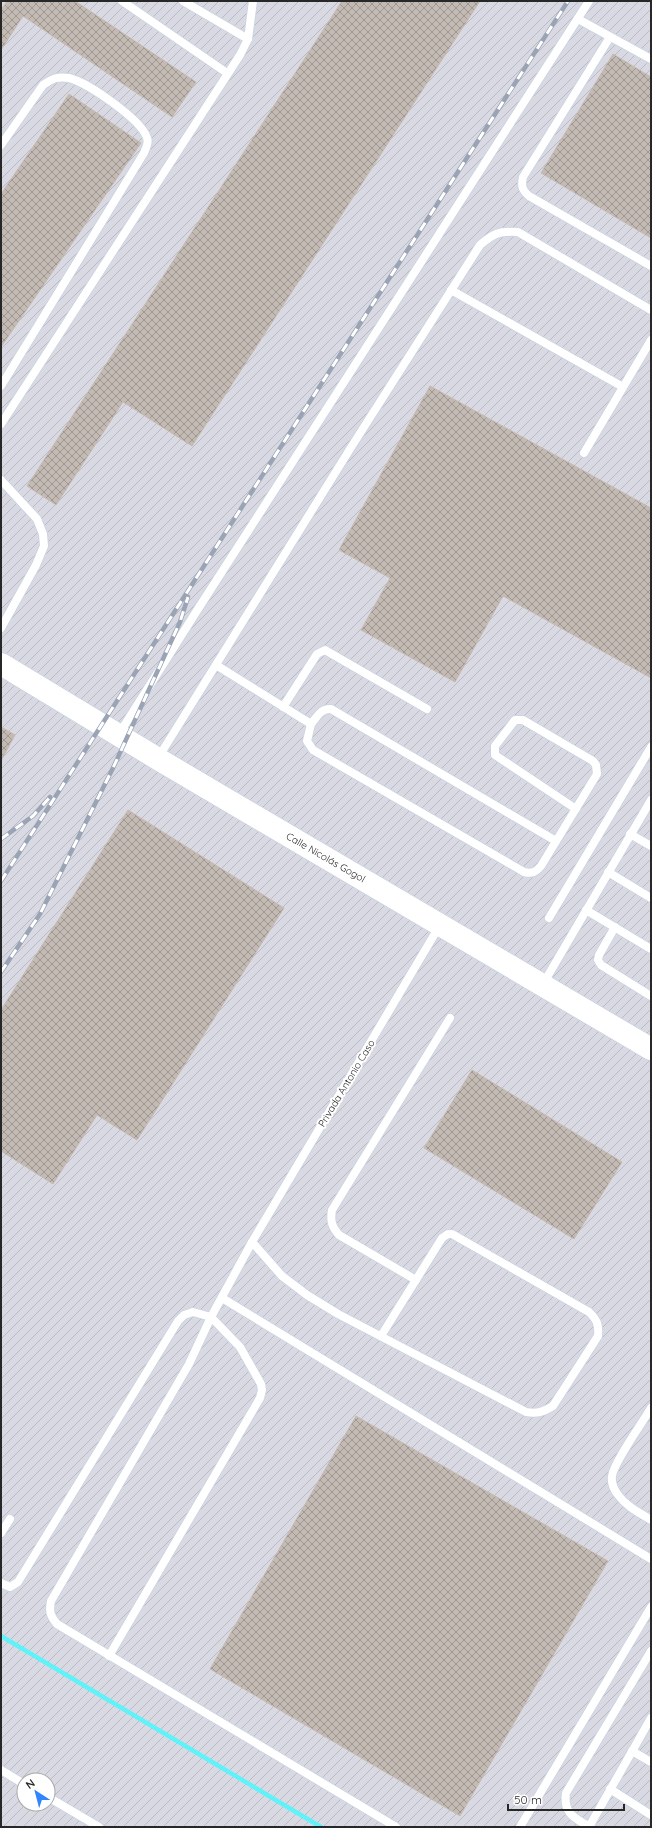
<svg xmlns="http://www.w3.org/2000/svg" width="652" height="1828" viewBox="0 0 652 1828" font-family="Quicksand,sans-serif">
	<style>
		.industrial { fill: url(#industrial-furrows); fill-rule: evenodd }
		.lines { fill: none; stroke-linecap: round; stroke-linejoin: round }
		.stream { stroke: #5ff2f8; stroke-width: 4.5 }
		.building { fill: url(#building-cross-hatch); stroke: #c7bab1 }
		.lane-casing { stroke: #ccd6e2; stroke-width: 10 }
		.secondary-casing { stroke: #ccd6e2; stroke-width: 24 }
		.lane { stroke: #fff; stroke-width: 8 }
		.secondary { stroke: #fff; stroke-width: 22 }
		.rail-casing { stroke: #9aa4b4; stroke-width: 4.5 }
		.rail { stroke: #fff; stroke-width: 3; stroke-dasharray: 9; stroke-linecap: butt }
		.labels { text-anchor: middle; stroke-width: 4; stroke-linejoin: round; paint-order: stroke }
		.street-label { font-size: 10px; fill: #272727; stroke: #fff }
	</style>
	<defs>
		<pattern id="industrial-furrows" width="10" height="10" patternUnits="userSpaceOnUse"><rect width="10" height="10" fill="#d9d9e3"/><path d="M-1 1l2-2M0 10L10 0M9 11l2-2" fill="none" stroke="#babac3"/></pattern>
		<pattern id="building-cross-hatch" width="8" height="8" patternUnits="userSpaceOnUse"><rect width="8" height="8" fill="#c3bab3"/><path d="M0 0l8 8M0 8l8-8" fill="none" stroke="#9e9792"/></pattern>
	</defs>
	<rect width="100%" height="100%" fill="#ecded7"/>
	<path class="industrial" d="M1,1H651V1827H1ZM24,1780H48V1804H24Z"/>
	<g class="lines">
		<polyline class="stream" points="1,1636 321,1827"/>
	</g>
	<g class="building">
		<polygon points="7,1 75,1 196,82 172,117 23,16 1,50 1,10"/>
		<polygon points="342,1 480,1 192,446 123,402 56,505 27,486"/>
		<polygon points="613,54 651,77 651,238 541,173"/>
		<polygon points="69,94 141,143 1,347 1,194"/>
		<polygon points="430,386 651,508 651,678 503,596 455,682 361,630 390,578 339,550"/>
		<polygon points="1,727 15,735 1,761"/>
		<polygon points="128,810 284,908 137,1140 97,1115 53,1184 1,1151 1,1010"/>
		<polygon points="472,1070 622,1162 574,1239 424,1148"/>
		<polygon points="356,1416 608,1561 460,1816 210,1669"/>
	</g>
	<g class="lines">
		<g class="lane-casing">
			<g id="lane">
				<polyline points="122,1 227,73"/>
				<polyline points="183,1 248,39"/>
				<polyline points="578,19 651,59"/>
				<path d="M610,37L523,177C521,186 522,190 529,196L651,266"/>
				<path d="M1,145L43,85C51,79 58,76 69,78C87,82 142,120 147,138C149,142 146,148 144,153L1,386"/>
				<polyline points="451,290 623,387"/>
				<polyline points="1,424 240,55 248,39 253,1"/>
				<polyline points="584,453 651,340"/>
				<polyline points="1,480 37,519 43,534 44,546 36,565 1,628"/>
				<path d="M216,665L311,724L307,741L313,750L524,872C532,874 536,872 541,866L597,774L596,765L593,761L523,720H515L495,746V755L576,809"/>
				<polyline points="283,707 317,654 325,650 427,709"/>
				<path d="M311,724C317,717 321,708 331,709L556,841"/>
				<polyline points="119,734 198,609 589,1"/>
				<path d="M158,758L350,449L480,245C494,233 499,231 518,232L651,310"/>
				<polyline points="630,834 651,846"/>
				<polyline points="608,872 651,898"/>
				<polyline points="586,910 651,949"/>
				<polyline points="549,918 651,747"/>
				<polyline points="615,927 599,955 598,960 601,965 651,996"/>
				<polyline points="543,984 651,800"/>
				<path d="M252,1242L282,1276L307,1295L338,1314L526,1412C537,1414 543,1412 553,1406L598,1336C599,1324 597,1320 589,1312L452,1234H448L442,1238L381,1336"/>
				<path d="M416,1280L339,1235C332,1227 330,1221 332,1210L450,1018"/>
				<polyline points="222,1298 651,1559"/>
				<path d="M651,1408C643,1422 614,1462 612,1476C611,1483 614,1490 619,1496C627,1507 640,1513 651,1520"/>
				<polyline points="1,1533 10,1519"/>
				<polyline points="1,1583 10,1587 18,1582 178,1321 184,1315 193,1312 211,1317 240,1347 261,1384 262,1390 260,1398 109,1656"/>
				<polyline points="632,1751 651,1762"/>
				<polyline points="1,1770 24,1784"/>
				<polyline points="610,1789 651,1815"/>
				<polyline points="48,1797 99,1827"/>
				<path d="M396,1827L57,1624C50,1616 49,1611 51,1601L189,1364L211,1317L252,1242L440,925"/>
				<polyline points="520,1827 651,1607"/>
				<polyline points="589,1827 651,1718"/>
				<path d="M590,1827C574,1818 563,1813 566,1793L651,1651"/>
			</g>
		</g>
		<g class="secondary-casing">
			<polyline id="secondary" points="1,664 158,759 651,1049"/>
		</g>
		<use href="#lane" class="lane"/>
		<use href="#secondary" class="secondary"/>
		<g class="rail-casing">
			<g id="rail">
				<polyline points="1,839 33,816 50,797"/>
				<polyline points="1,881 568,1"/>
				<polyline points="1,972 40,914 113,768 180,622 188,597"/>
			</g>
		</g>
		<use href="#rail" class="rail"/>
	</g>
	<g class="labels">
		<g class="street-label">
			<text transform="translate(326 857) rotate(30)" y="4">Calle Nicolás Gogol</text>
			<text transform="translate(346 1083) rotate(-59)" y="4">Privada Antonio Caso</text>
		</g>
	</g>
	<rect width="652" height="1828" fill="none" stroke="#272727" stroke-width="4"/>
	<g transform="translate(36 1792) rotate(324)"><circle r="19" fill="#ffffff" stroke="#a9a9a9"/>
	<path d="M0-3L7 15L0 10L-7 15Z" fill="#3186ff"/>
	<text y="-6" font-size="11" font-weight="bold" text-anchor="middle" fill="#272727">N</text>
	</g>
	<path d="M508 1804v6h116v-6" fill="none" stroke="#272727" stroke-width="2"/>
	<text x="514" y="1804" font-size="12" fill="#272727" stroke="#ffffff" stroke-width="3" paint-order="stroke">50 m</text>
</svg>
